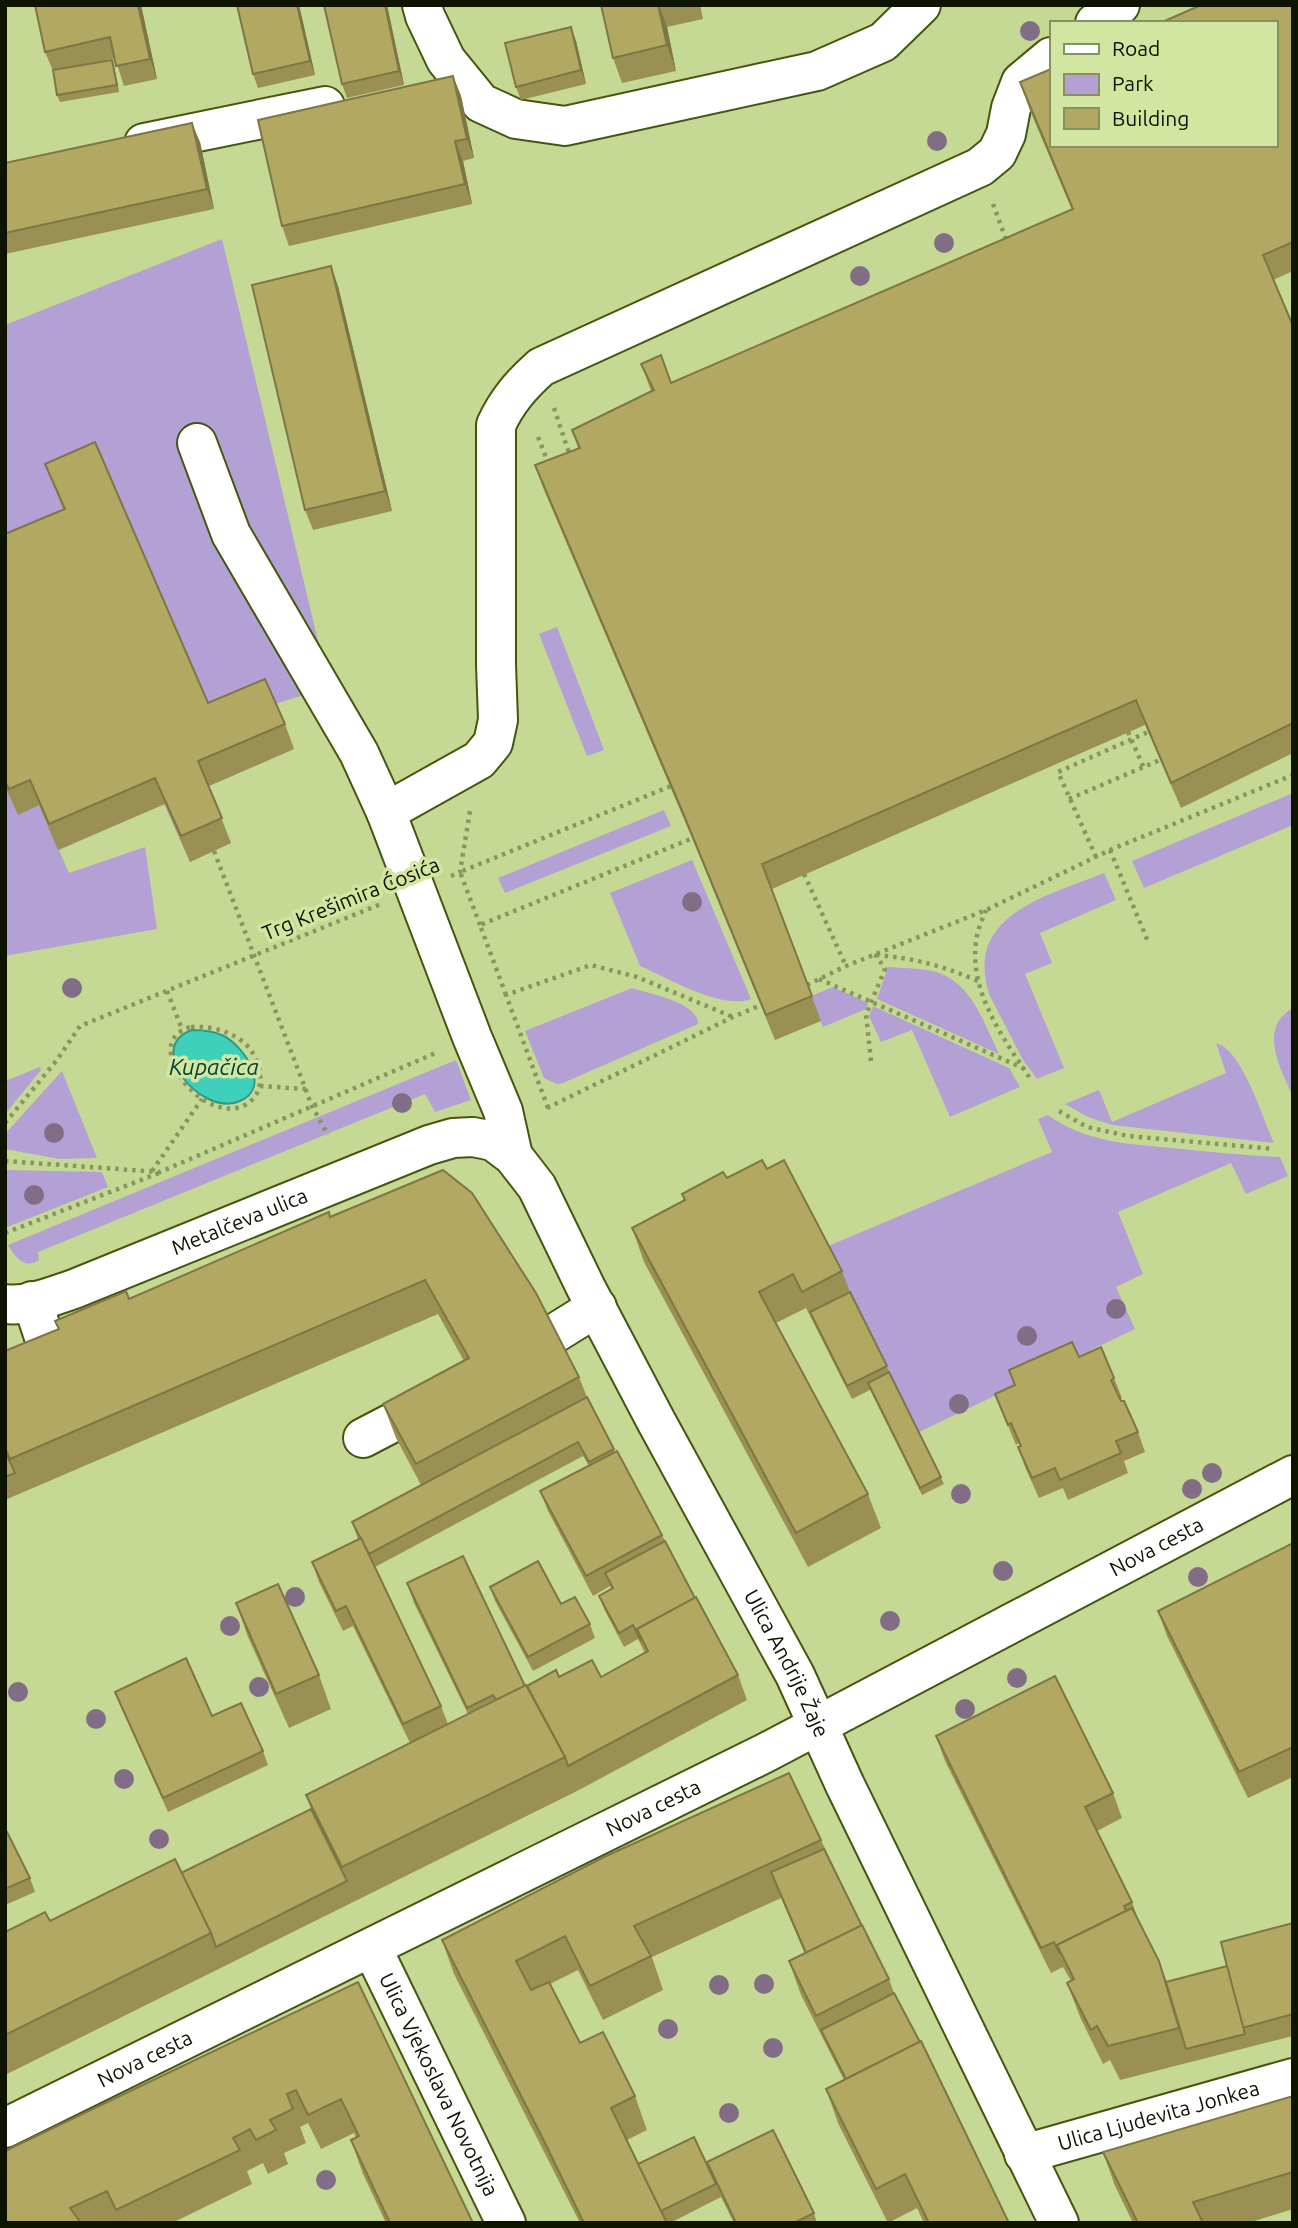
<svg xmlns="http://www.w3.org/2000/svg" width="1298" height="2228" viewBox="0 0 1298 2228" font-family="Ubuntu,sans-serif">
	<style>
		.green { fill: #b3a0d4 }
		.water { fill: #3fd0bb; stroke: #309883; stroke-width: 2 }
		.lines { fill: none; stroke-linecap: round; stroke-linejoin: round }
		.minor-casing { stroke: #47550f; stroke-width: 42 }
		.path { stroke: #879661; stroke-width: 4.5; stroke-dasharray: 3.5 5; stroke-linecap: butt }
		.minor { stroke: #fff; stroke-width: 38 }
		.tree { fill: #816e86 }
		.wall { fill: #9a9054; fill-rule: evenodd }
		.shaded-wall { fill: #7d7645 }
		.building { fill: #b3a862; stroke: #7d7645; stroke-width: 2 }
		.labels { text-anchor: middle; stroke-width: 7; stroke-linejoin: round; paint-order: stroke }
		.street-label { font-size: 21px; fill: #0e1400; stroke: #d3e6a1 }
		.water-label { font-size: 23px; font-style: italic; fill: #00423a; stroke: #d3e6a1 }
	</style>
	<rect width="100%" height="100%" fill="#c6d994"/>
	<g class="green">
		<polygon points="222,239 329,687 275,704 294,749 207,787 231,843 190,862 164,804 59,850 69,873 145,847 157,929 5,956 5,325"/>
		<polygon points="557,627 604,750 587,756 539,634"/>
		<polygon points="1293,793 1293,825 1144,888 1132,861"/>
		<polygon points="664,810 671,826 505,893 498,878"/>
		<path d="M692,860L751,999C721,1010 668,978 640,966L610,893Z"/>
		<path d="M1104,873L1116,900L1040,933L1052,963L1025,974L1064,1068L1037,1079L1023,1060L989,994C964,913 1049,896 1104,873Z"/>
		<path d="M888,967C902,968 918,968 932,971C971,980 983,1021 999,1054L877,999Z"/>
		<polygon points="833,987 868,1003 866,1009 823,1027 811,996"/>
		<path d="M632,988C650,994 698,1002 698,1024L563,1083L557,1084L544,1078L525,1031Z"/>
		<polygon points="873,1006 1009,1068 1020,1087 950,1117 912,1030 881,1042 869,1016"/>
		<path d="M1293,1008V1097C1281,1069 1257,1028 1293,1008Z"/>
		<path d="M1216,1043C1242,1049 1263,1119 1274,1143L1112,1125L1088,1117L1065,1104L1099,1090L1112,1122L1226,1073Z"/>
		<path d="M456,1060L471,1100L435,1112L425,1094L38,1252L39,1260C25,1270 15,1257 8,1245Z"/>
		<polygon points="40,1067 41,1070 5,1114 5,1081"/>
		<polygon points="62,1071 97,1158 59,1159 5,1149 5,1134"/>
		<path d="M1048,1115C1085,1142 1128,1144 1172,1148C1208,1152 1244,1155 1280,1157L1288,1176L1246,1194L1231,1163L1118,1212L1143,1274L1116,1287L1135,1329L919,1432L821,1249L1052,1152L1038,1119Z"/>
		<polygon points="5,1170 102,1172 108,1187 5,1228"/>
	</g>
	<path class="water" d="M192,1030C203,1030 214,1031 224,1036C244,1047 272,1087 240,1101C202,1118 143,1047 192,1030Z"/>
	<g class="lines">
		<g class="minor-casing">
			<g id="minor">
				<polyline points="422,5 425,16 446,60 481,103 516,119 565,126 817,71 883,42 921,5"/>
				<polyline points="1095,23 1120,5"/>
				<polyline points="144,143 325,106"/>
				<path d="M197,443L231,534L359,753L386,812L479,760L493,743L498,720L496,665V425C507,401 521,385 541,367L980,167L997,153L1006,134L1011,108L1021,82L1051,57"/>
				<polyline points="386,812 472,1037 503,1111 513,1156"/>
				<polyline points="32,1301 55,1370"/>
				<path id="s1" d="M5,1304C27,1307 53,1296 74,1289L429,1145L453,1138L473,1137L493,1141L513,1156L537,1187L586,1288L656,1421L795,1675L845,1785L1059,2223"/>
				<polyline points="552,1335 597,1307"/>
				<polyline points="363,1438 436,1400"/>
				<path id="s2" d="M372,1948L506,2223"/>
				<path id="s3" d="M5,2128L767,1752L1293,1475"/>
				<path id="s4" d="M1024,2154L1293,2078"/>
			</g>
		</g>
		<g class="path">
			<polyline points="993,204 1007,242"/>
			<polyline points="554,408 570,456"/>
			<polyline points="538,437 549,465"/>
			<polyline points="1128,732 1144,768"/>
			<polyline points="1069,799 1160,760"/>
			<polyline points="1110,850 1149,944"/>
			<polyline points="214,851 312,1106 328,1135"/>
			<polyline points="1096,857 1058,772 1148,732"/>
			<polyline points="804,874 846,966"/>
			<polyline points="451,876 460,872 470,811"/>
			<path d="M986,910C982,920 977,931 976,942C969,993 1005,1041 1032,1081"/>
			<polyline points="480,925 460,872 676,784"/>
			<path d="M876,955C913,958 944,966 978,981"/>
			<polyline points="819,979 1023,1068"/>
			<polyline points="807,985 846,966 986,910 1110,850 1293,775"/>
			<polyline points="167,991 182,1029"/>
			<polyline points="506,995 480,925 698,836"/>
			<path d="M191,1027C210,1026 227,1030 242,1041C261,1055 270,1092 245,1105C203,1127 137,1041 191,1027Z"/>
			<polyline points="871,1061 866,1014 885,969 875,954"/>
			<polyline points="260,1086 306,1089"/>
			<polyline points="547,1108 733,1017 761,1005"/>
			<polyline points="548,1108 506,995 591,965 637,977 733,1017"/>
			<polyline points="1059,1111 1087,1127 1128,1136 1274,1149"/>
			<polyline points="5,1123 57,1060 80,1026 381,904"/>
			<polyline points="5,1161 160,1172 438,1052"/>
			<polyline points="152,1171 202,1099"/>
			<polyline points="5,1233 159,1173"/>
		</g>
		<use href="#minor" class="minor"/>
	</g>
	<g class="tree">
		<circle cx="1030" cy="31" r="10"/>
		<circle cx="937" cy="141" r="10"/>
		<circle cx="944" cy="243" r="10"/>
		<circle cx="860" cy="276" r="10"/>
		<circle cx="692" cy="902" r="10"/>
		<circle cx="72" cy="988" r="10"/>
		<circle cx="402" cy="1103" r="10"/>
		<circle cx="54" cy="1133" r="10"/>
		<circle cx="34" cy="1195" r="10"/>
		<circle cx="1116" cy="1309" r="10"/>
		<circle cx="1027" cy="1336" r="10"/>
		<circle cx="959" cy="1404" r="10"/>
		<circle cx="1212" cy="1473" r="10"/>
		<circle cx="1192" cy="1489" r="10"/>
		<circle cx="961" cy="1494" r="10"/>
		<circle cx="1003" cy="1571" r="10"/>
		<circle cx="1198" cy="1577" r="10"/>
		<circle cx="295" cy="1597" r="10"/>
		<circle cx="890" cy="1621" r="10"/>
		<circle cx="230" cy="1626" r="10"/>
		<circle cx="1017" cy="1678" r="10"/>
		<circle cx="259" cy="1687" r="10"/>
		<circle cx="18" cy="1692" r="10"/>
		<circle cx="965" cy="1709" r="10"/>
		<circle cx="96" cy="1719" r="10"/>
		<circle cx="124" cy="1779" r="10"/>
		<circle cx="159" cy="1839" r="10"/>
		<circle cx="764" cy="1984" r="10"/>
		<circle cx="719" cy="1985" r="10"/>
		<circle cx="668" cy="2029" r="10"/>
		<circle cx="773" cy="2048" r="10"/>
		<circle cx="729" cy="2113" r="10"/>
		<circle cx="326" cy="2180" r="10"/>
	</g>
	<g class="wall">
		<polygon points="141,5 157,79 124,86 115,58 77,66 112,60 114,67 119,92 60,102 57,95 53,71 45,52"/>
		<polygon points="237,5 299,5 315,75 258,88 253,74"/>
		<polygon points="324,5 387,5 404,85 347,98 342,84"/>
		<polygon points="601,5 700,5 703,19 667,27 676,71 622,83 613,58"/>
		<polygon points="1293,5 1293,271 1273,280 1293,326 1293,753 1181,808 1145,725 772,889 821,1021 775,1040 692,838 544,490 535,465 578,448 572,430 651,391 641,364 671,383 1072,210 1029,108 1020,82"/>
		<polygon points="576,41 586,84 521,100 516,87"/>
		<polygon points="453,76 461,96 474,158 463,161 472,204 289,246 282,226"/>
		<polygon points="200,142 214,209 5,254 5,163"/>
		<polygon points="338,286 392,511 313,530 305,510"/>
		<polygon points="45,464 208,703 285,724 294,749 209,786 231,843 190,862 165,804 58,850 39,805 18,815 5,786 5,534 63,509"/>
		<polygon points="767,1169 842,1271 850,1292 944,1484 922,1495 870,1390 852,1399 806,1308 776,1323 868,1494 881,1528 808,1567 644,1262 632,1228 684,1201 682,1194 727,1178"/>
		<path d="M331,1217L579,1377L587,1397L615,1452L662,1535L695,1598L738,1675L747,1700L577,1791L5,2075V1931L50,1921L181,1873L311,1809L306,1795L410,1743L353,1626L343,1631L319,1582L312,1562L358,1539L352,1522L421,1485L396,1438L383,1404L464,1361L438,1314L5,1500V1351L58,1329L55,1321L129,1299ZM583,1456L589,1466L540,1491L548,1511L593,1596L610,1586L611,1589L599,1596L604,1609L624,1647L638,1639L645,1653L601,1677H559L525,1686L407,1583L414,1603L468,1714L448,1724L441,1706L375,1567Z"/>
		<polygon points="1079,1357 1114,1378 1122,1398 1120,1399 1138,1432 1145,1452 1124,1461 1128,1473 1068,1500 1063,1488 1039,1498 1025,1467 1018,1447 1020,1446 1019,1443 1016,1445 995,1394 1014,1385 1009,1370"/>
		<polygon points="1293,1543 1293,1777 1248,1798 1167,1636 1158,1611"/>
		<polygon points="490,1587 561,1604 590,1624 595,1638 533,1671 495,1601"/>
		<polygon points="236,1603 319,1675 331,1709 289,1728 248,1637"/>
		<polygon points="115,1692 212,1716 263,1751 268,1765 168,1812 120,1705"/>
		<polygon points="936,1736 1113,1793 1122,1818 1097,1831 1132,1902 1138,1919 1159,1961 1167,1982 1227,1966 1293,1923 1293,2036 1120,2080 1110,2060 1103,2064 1080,2017 1067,1983 1071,1981 1063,1967 1051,1973 945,1761"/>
		<polygon points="5,1833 30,1878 35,1892 5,1905"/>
		<polygon points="821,1840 862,1926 889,1979 894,1993 1009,2223 924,2223 917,2208 888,2223 838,2123 826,2089 844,2080 801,1995 789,1961 805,1954 781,1898 652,1957 663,1990 603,2020 578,1970 550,1984 580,2043 635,2096 647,2130 627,2140 638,2164 709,2168 814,2213 817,2223 734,2223 721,2197 670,2223 580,2223 454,1974 442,1940"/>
		<polygon points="358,1982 473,2223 386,2223 363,2174 351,2140 356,2138 354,2133 321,2149 308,2123 300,2127 306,2143 284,2153 288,2164 268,2174 263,2163 247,2171 252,2184 172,2223 5,2223"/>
		<polygon points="1293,2096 1293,2209 1248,2223 1133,2223 1115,2186 1103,2152"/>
	</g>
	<g class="shaded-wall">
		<polygon points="138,5 141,5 157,79 150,59"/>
		<polygon points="297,5 299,5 315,75 310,61"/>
		<polygon points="385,5 387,5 404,85 399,71"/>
		<polygon points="659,5 667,27 676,71 667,45"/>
		<polygon points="571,27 576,41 586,84 581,70"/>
		<polygon points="112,60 114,67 119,92 117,85"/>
		<polygon points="453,76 461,96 474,158 467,139"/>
		<polygon points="192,123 200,142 214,209 207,189"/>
		<polygon points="455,141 463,161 472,204 465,184"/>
		<polygon points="331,266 338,286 392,511 385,491"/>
		<polygon points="1159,1961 1171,1995 1186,2049 1179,2028"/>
	</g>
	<g class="building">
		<polygon points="35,5 138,5 150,59 116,66 110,37 45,52"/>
		<polygon points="237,5 297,5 310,61 253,74"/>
		<polygon points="324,5 385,5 399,71 342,84"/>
		<polygon points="601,5 658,5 667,45 613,58"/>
		<polygon points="1201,5 1293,5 1293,242 1263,255 1293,326 1293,723 1171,783 1136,700 762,864 812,996 766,1015 683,813 535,465 580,448 572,430 654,390 641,364 661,355 671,383 1073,209 1020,82 1051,69 1051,145 1275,145 1275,23 1160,23"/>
		<polygon points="571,27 581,70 516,87 505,43"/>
		<polygon points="112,60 117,85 57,95 53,70"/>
		<polygon points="453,76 467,139 455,141 465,184 282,226 258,120"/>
		<polygon points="192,123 207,189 5,233 5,163"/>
		<polygon points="331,266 385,491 305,510 252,285"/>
		<polygon points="95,442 208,703 265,679 285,724 198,761 222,818 181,836 155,778 49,824 30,780 9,789 5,782 5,534 65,509 45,464"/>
		<polygon points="762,1160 767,1169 784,1160 842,1271 802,1292 793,1274 759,1292 868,1494 796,1533 632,1228 685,1200 682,1194 723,1172 727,1178"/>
		<polygon points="443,1170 472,1193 536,1293 579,1377 416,1464 383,1404 469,1358 425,1280 10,1459 5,1448 5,1351 59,1329 55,1321 126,1291 129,1299 329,1212 330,1217"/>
		<polygon points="850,1292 887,1366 847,1386 810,1312"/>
		<polygon points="1072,1342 1079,1357 1101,1347 1114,1378 1111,1380 1121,1401 1124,1401 1138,1432 1116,1441 1121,1453 1060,1480 1055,1468 1032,1478 1018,1447 1021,1446 1011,1423 1008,1425 995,1394 1015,1385 1009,1370"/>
		<polygon points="889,1372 941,1477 920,1488 868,1383"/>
		<polygon points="587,1397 614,1449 589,1462 578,1442 369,1554 352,1522"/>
		<polygon points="5,1451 15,1473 5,1477"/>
		<polygon points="617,1451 662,1535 586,1576 540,1491"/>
		<polygon points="361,1538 441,1706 403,1724 346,1606 336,1611 312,1562"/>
		<polygon points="665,1541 695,1598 637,1629 641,1641 633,1625 619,1633 599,1596 613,1588 605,1573"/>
		<polygon points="1293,1543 1293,1747 1239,1772 1158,1611"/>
		<polygon points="463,1556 525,1686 496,1700 493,1695 467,1708 407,1583"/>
		<polygon points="538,1561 561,1604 575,1597 590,1624 528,1657 490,1587"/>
		<polygon points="278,1584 319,1675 276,1694 236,1603"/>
		<polygon points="696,1597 738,1675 568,1766 565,1757 527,1686 556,1670 559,1677 592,1660 601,1677 648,1651 637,1629"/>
		<polygon points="186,1658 212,1716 241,1703 263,1751 163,1798 115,1692"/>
		<polygon points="1055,1676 1113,1793 1085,1807 1132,1902 1124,1906 1126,1911 1057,1945 1060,1954 1054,1942 1041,1948 936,1736"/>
		<polygon points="526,1685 565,1757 342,1867 306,1795"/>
		<polygon points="789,1773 821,1840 634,1926 651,1956 590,1986 565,1936 516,1961 531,1990 549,1982 580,2043 603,2032 635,2096 611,2108 667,2223 584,2223 544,2141 442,1940 604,1857"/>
		<polygon points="311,1809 347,1881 216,1947 211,1933 181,1873"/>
		<polygon points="7,1832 30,1878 5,1889 5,1833"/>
		<polygon points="824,1849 862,1926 806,1953 771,1872"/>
		<polygon points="175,1859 211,1933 5,2035 5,1932 45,1912 50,1921"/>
		<polygon points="1132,1908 1159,1961 1179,2028 1108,2046 1097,2026 1091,2030 1067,1983 1074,1979 1057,1945"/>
		<polygon points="1293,1923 1293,2014 1242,2028 1221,1942"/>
		<polygon points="862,1925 889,1979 816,2016 789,1961"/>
		<polygon points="1227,1966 1245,2034 1186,2049 1166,1982"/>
		<polygon points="358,1982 473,2223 390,2223 351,2140 359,2136 341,2099 308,2115 296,2090 287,2094 293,2109 270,2120 276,2130 256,2140 250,2129 233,2138 240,2150 116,2210 107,2191 70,2208 81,2223 5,2223 5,2151"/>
		<polygon points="894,1993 920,2042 846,2079 821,2030"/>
		<polygon points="921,2041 1009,2223 929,2223 905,2174 876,2189 826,2089"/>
		<polygon points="1293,2096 1293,2172 1193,2202 1203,2223 1138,2223 1103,2152"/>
		<polygon points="773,2130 814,2213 794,2223 736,2223 707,2162"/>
		<polygon points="694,2137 716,2184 661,2211 638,2164"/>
	</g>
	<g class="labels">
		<g class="street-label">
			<text transform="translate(351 899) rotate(-22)" y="7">Trg Krešimira Ćosića</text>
			<text dy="7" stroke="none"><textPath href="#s1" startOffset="250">Metalčeva ulica</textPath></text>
			<text dy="7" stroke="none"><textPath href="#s3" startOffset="1290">Nova cesta</textPath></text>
			<text dy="7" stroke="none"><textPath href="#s1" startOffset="1122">Ulica Andrije Žaje</textPath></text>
			<text dy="7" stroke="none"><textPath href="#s3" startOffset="723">Nova cesta</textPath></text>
			<text dy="7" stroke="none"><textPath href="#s3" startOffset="156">Nova cesta</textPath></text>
			<text dy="7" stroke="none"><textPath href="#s2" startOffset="152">Ulica Vjekoslava Novotnija</textPath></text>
			<text dy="7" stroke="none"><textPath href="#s4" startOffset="140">Ulica Ljudevita Jonkea</textPath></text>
		</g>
		<g class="water-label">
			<text x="214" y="1075">Kupačica</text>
		</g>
	</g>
	<rect width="1298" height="2228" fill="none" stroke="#0e1400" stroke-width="14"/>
	<rect x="1050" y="21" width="228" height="126" fill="#d3e6a1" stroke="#849261" stroke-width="2"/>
	<rect x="1064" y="44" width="35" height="10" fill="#ffffff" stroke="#849261" stroke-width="2"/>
	<text x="1112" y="56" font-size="21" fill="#0e1400">Road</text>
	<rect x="1064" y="74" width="35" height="21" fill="#b3a0d4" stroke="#849261" stroke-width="2"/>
	<text x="1112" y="91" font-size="21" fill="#0e1400">Park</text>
	<rect x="1064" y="108" width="35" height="21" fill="#b3a862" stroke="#849261" stroke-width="2"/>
	<text x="1112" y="126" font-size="21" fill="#0e1400">Building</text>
</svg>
